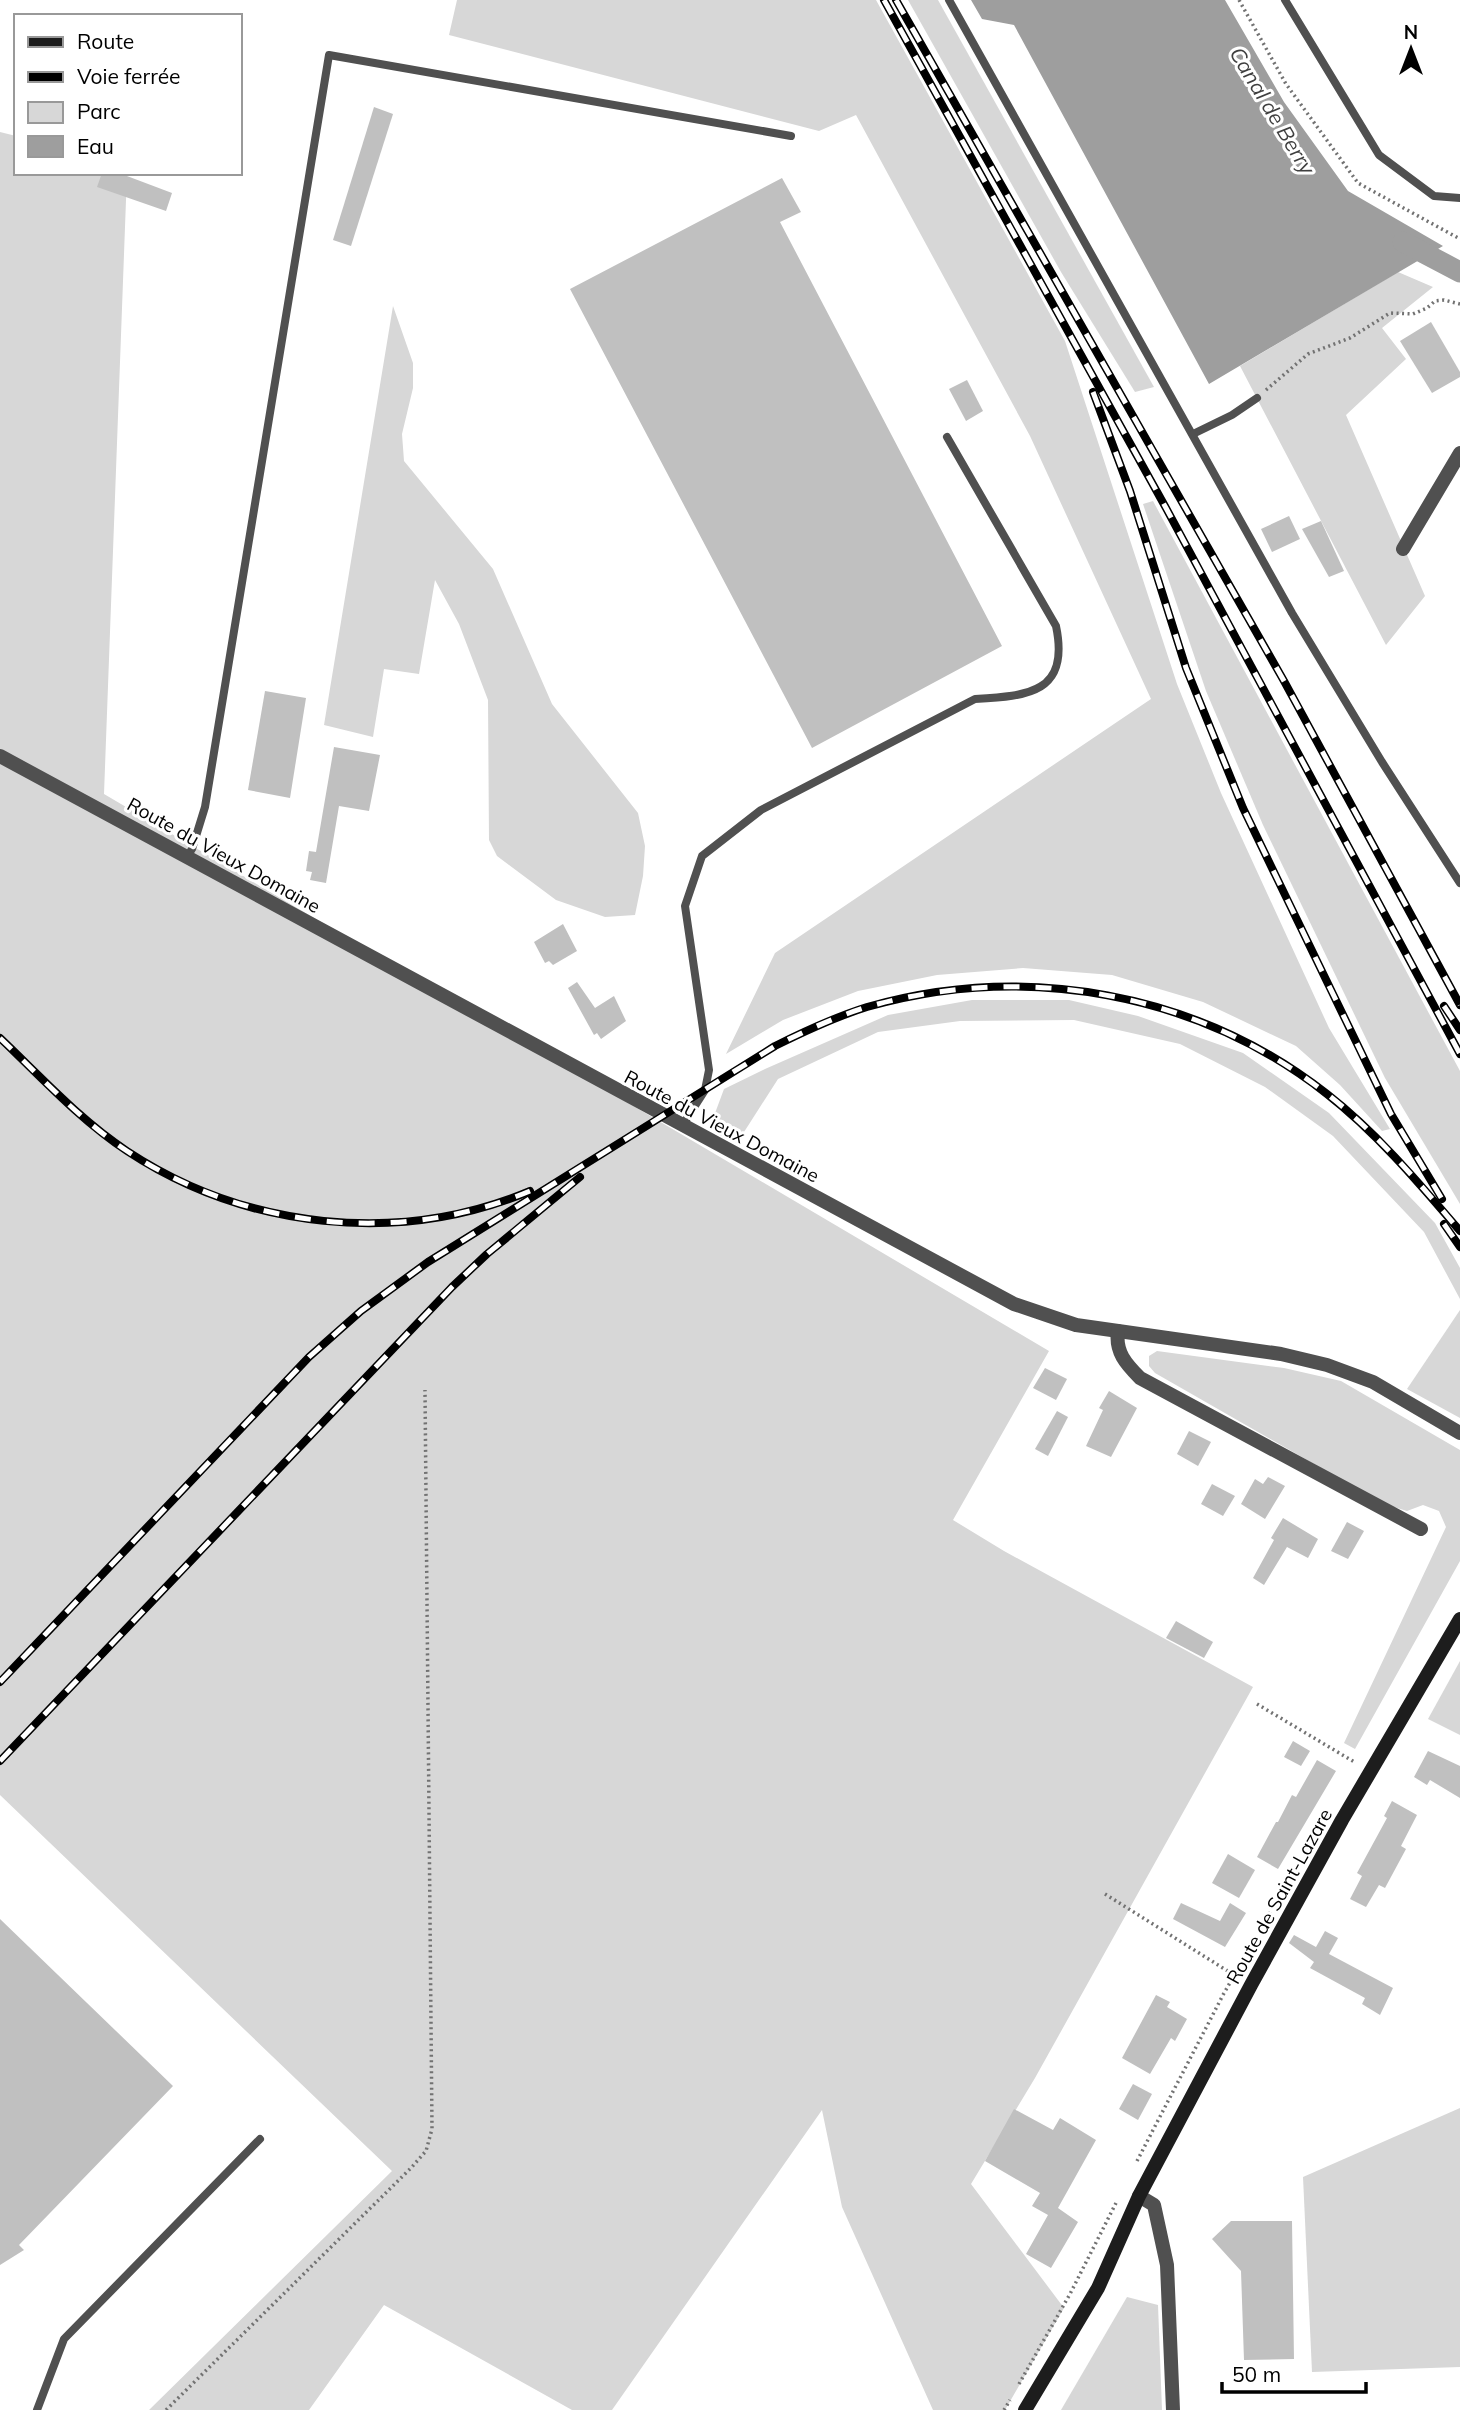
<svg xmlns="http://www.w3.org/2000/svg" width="1460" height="2410" viewBox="0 0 1460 2410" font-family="Mulish,sans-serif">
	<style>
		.green { fill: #d7d7d7 }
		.water { fill: #9e9e9e }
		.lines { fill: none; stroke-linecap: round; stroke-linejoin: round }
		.canal { stroke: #9e9e9e; stroke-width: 21 }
		.building { fill: #c0c0c0 }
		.path { stroke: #727272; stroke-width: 3.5; stroke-dasharray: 2 3.5; stroke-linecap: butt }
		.lane { stroke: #505050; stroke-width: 8 }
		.street { stroke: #505050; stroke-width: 14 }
		.secondary { stroke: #1d1d1d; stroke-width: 14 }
		.rail-casing { stroke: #000; stroke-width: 8 }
		.rail { stroke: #fff; stroke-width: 5; stroke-dasharray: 16; stroke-linecap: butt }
		.labels { text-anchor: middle; stroke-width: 6; stroke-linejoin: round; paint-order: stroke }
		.street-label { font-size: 19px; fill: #000; stroke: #fff }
		.water-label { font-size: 21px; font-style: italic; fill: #3f3f3f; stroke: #fff }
	</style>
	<rect width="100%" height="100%" fill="#fff"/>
	<g class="green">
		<polygon points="457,0 876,0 1065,341 1177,684 1221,793 1329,1028 1390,1129 1382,1131 1340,1085 1296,1046 1203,1002 1112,975 1023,968 937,975 858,991 783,1020 726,1054 775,953 1151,699 1030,436 856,115 819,131 449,35"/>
		<polygon points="908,0 938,0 1154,387 1135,392 1061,272"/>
		<polygon points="0,132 16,136 16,173 127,173 104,794 1049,1351 953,1520 1004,1551 1253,1687 1035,2078 971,2184 1064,2308 1005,2410 933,2410 842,2207 822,2110 612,2410 572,2410 384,2305 309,2410 149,2410 392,2171 0,1795"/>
		<polygon points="1398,272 1433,287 1382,328 1406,359 1346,415 1425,596 1386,645 1240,366"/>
		<polygon points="393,306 413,363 413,388 402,434 404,461 493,569 552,704 638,813 645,846 643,876 635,915 605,917 556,900 497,856 489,840 488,700 459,624 435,580 419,674 384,669 373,737 324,725"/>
		<polygon points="1153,501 1460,1071 1460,1204 1385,1078 1263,825 1206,691 1143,504"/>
		<polygon points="972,1000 1069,1000 1138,1016 1243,1053 1329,1113 1435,1223 1460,1268 1460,1299 1424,1232 1333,1136 1265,1087 1180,1044 1074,1020 960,1021 878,1032 778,1079 737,1143 715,1133 711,1124 724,1089 765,1069 888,1015"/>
		<polygon points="1460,1310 1460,1418 1407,1389"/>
		<polygon points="1157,1351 1284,1368 1341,1381 1460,1450 1460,1561 1355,1749 1344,1743 1446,1527 1439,1511 1423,1505 1407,1511 1384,1504 1155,1373 1149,1366 1149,1356"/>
		<polygon points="1460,1661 1460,1735 1428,1719"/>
		<polygon points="1460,2108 1460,2367 1312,2372 1303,2177"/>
		<polygon points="1127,2297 1158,2305 1162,2410 1061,2410"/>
	</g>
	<polygon class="water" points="971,0 1225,0 1284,102 1348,191 1443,246 1209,384 1014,25 982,19"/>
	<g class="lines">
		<polyline class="canal" points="1403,242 1460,272"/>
	</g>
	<g class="building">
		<polygon points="374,107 393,114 351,246 333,240"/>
		<polygon points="102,173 119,173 172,193 166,211 97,187"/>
		<polygon points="782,178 801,212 780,222 1002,646 812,748 570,289"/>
		<polygon points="1431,322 1460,372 1460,377 1432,393 1400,341"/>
		<polygon points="967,380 983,411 966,421 949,389"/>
		<polygon points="1289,516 1300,539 1272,552 1261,529"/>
		<polygon points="1321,521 1344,571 1329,577 1302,529"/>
		<polygon points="265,691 306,698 290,798 248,790"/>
		<polygon points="334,747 380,755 369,811 339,806 326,883 310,880 312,872 306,871 309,851 316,852"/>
		<polygon points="563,924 577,951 553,965 549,961 545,963 534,942"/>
		<polygon points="577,982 595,1008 614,996 626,1021 601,1039 597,1033 594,1035 568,988"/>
		<polygon points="1045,1368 1067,1379 1056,1400 1033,1388"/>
		<polygon points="1109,1391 1137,1408 1111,1457 1086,1446 1103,1410 1099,1408"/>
		<polygon points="1057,1411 1068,1417 1048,1456 1035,1449"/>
		<polygon points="1189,1431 1211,1442 1198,1466 1177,1454"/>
		<polygon points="1268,1477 1285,1486 1265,1519 1241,1504 1255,1479 1263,1484"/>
		<polygon points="1212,1484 1235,1496 1223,1516 1201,1504"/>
		<polygon points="1283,1518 1318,1539 1308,1558 1287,1547 1264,1585 1253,1578 1274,1540 1271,1538"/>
		<polygon points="1347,1522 1364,1531 1348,1559 1331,1551"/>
		<polygon points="1176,1621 1213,1642 1204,1658 1166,1638"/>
		<polygon points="1293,1741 1310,1751 1301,1766 1284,1757"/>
		<polygon points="1428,1751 1460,1766 1460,1798 1430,1780 1427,1785 1414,1777"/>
		<polygon points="1317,1760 1336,1771 1278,1869 1257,1857 1276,1822 1278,1822 1292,1795 1296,1797"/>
		<polygon points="1392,1801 1417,1815 1401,1846 1406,1849 1385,1888 1379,1885 1366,1907 1350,1899 1362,1876 1357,1873 1387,1818 1384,1816"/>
		<polygon points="1228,1854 1255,1870 1239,1898 1212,1883"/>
		<polygon points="1181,1903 1220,1921 1230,1903 1246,1913 1225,1947 1173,1919"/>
		<polygon points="0,1919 173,2086 19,2245 24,2250 0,2265"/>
		<polygon points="1325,1931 1338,1938 1329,1954 1393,1988 1380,2015 1362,2004 1365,1998 1310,1968 1314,1962 1289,1943 1294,1935 1316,1947"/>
		<polygon points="1156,1995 1170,2002 1167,2007 1187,2019 1175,2041 1171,2038 1150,2074 1122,2058"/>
		<polygon points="1133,2084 1152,2094 1138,2120 1119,2109"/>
		<polygon points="1014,2109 1053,2130 1060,2118 1096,2140 1058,2208 1078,2222 1051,2268 1026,2254 1048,2215 1032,2206 1040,2193 985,2161"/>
		<polygon points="1231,2221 1292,2221 1294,2359 1244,2360 1241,2271 1212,2239"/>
	</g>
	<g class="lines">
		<g class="path">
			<polyline points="1239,0 1286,84 1358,183 1460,239"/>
			<polyline points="1266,390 1308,354 1350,338 1390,313 1413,314 1427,308 1435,301 1444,300 1460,304"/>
			<polyline points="1257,1704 1356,1763"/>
			<polyline points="1105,1894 1234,1975"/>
			<polyline points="1137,2161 1223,1995 1284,1888"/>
			<polyline points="1019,2384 1070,2294 1116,2203"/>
			<polyline points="166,2410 411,2168 426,2151 432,2129 425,1390"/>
			<polyline points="1004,2410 1010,2400"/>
		</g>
		<g class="lane">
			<polyline points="949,0 1292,613 1382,762 1460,883"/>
			<polyline points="1285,0 1379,155 1434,196 1460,198"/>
			<polyline points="1193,434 1232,415 1257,398"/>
			<polyline points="187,857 192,849 205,807 329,55 791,136"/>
			<path d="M682,1126L705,1090L709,1070L685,906L702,856L761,810L975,699C1028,696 1070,693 1056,626L947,437"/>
			<polyline points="37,2410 64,2339 260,2139"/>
		</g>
		<g class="street">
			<polyline points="1403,549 1460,453"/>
			<polyline points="0,756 1014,1304 1076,1325 1281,1354 1327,1365 1373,1382 1460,1433"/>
			<path d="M1118,1331C1115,1352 1126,1364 1140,1378L1421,1529"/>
			<polyline points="1139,2196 1154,2205 1167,2265 1173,2410"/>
		</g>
		<polyline class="secondary" points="1025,2410 1098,2288 1139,2196 1251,1985 1342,1820 1460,1619"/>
		<g class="rail-casing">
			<g id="rail">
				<polyline points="884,0 1166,508 1460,1054"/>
				<polyline points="896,0 1284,681 1460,1005"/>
				<polyline points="1093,392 1130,491 1186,668 1243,808 1391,1114 1442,1199"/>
				<polyline points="1444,1006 1460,1030"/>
				<path d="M0,1038C41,1077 80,1120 127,1151C245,1229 399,1246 530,1191"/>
				<polyline points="1444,1224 1460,1247"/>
				<path d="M0,1682L309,1357L361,1311L428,1262L775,1046C805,1031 835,1017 867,1007C1025,962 1197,992 1327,1094C1377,1133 1419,1183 1460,1231"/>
				<polyline points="0,1761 452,1287 487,1254 580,1177"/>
			</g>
		</g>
		<use href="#rail" class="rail"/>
	</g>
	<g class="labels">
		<g class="street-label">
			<text transform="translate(224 855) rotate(29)" y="7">Route du Vieux Domaine</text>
			<text transform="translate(722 1126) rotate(28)" y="7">Route du Vieux Domaine</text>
			<text transform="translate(1279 1896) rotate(-61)" y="7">Route de Saint-Lazare</text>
		</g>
		<g class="water-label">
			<text transform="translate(1272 111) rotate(59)" y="7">Canal de Berry</text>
		</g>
	</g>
	<rect x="14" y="14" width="228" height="161" fill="#ffffff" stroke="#999999" stroke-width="2"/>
	<rect x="28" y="37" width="35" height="10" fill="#1d1d1d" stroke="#999999" stroke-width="2"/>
	<text x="77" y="49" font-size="21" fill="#000000">Route</text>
	<rect x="28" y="72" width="35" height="10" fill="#000000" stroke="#999999" stroke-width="2"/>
	<text x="77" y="84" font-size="21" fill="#000000">Voie ferrée</text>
	<rect x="28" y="102" width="35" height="21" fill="#d7d7d7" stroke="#999999" stroke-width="2"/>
	<text x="77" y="119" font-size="21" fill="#000000">Parc</text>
	<rect x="28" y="136" width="35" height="21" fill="#9e9e9e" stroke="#999999" stroke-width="2"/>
	<text x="77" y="154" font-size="21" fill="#000000">Eau</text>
	<g transform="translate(1411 49)" stroke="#ffffff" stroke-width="5" paint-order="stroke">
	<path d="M0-5L12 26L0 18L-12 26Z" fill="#000000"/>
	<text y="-10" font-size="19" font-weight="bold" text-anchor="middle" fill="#000000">N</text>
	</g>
	<path d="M1222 2382v10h144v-10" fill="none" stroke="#000000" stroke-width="3.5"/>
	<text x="1232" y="2382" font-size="21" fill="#000000" stroke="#ffffff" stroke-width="5" paint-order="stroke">50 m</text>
</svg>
